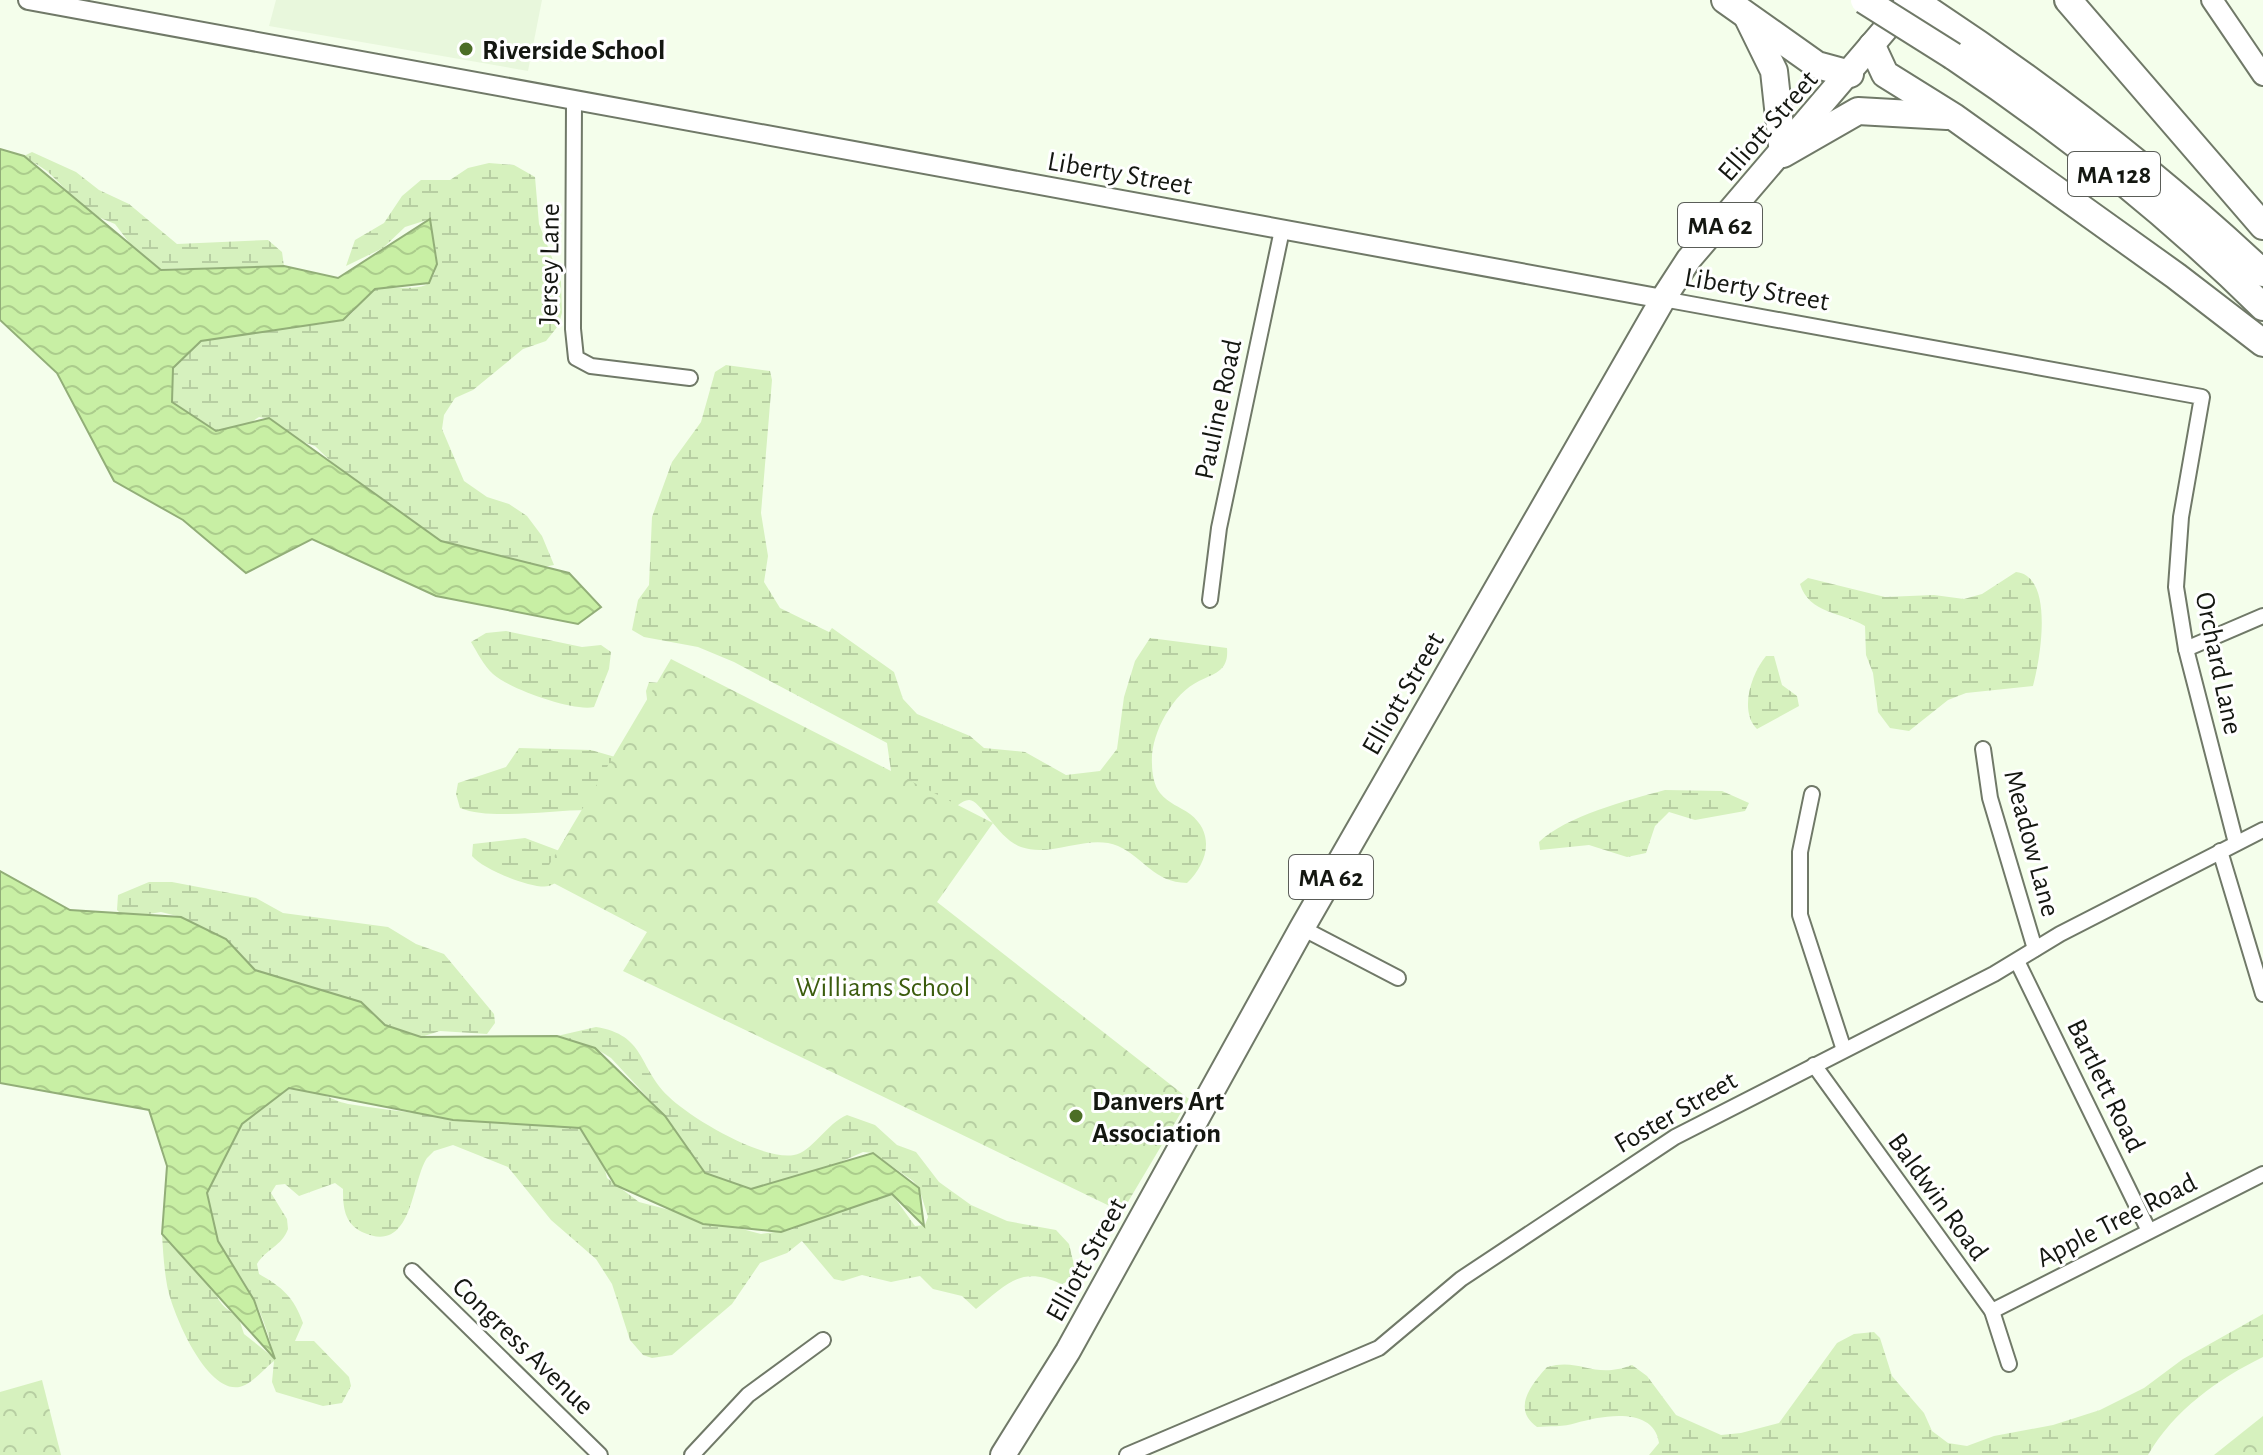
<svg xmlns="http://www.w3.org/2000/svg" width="2263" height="1455" viewBox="0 0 2263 1455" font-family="'Alegreya Sans',sans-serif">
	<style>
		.built { fill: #e8f7dc }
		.wetland { fill: url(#wetland-marsh) }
		.park { fill: url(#park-crowns) }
		.water { fill: url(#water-waves); stroke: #92ae78; stroke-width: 2 }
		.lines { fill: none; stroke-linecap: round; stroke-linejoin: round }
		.minor-casing { stroke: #707968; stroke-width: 18 }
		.tertiary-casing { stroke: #707968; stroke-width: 22 }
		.secondary-casing { stroke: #707968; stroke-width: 24 }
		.primary-casing { stroke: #707968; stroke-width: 28 }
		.motorway-casing { stroke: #707968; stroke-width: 30 }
		.minor { stroke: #fff; stroke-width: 14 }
		.tertiary { stroke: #fff; stroke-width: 18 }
		.secondary { stroke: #fff; stroke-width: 20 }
		.primary { stroke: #fff; stroke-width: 24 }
		.motorway { stroke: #fff; stroke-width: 26 }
		.motorway-bridge-casing { stroke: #707968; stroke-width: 30; stroke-linecap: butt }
		.motorway-bridge { stroke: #fff; stroke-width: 26 }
		.poi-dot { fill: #4c6e26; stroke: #fff; stroke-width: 3 }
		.labels { text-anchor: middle; stroke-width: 6; stroke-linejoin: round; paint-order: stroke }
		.shield { fill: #fff; stroke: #5a5d58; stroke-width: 2 }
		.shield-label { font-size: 26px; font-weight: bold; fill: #141711 }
		.poi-label { font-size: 28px; font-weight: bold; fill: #141711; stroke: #fff; text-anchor: start }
		.street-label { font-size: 28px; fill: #141711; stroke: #fff }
		.park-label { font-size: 28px; fill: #3b5c0d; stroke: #fff }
	</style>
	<defs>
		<pattern id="wetland-marsh" width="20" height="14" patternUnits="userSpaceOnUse" patternTransform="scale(2)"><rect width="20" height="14" fill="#d6f1be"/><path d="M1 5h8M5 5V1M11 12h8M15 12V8" fill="none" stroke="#b7cea2"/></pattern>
		<pattern id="park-crowns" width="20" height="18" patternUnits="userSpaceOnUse" patternTransform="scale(2)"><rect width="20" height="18" fill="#d6f1be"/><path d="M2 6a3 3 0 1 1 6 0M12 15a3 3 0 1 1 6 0" fill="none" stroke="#b7cea2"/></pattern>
		<pattern id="water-waves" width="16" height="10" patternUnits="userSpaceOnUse" patternTransform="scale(2)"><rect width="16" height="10" fill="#c8efa4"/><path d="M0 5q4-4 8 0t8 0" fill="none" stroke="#abcc8c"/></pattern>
	</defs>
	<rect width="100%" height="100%" fill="#f4feeb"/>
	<polygon class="built" points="276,0 542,0 528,71 269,26"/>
	<g class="wetland">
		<polygon points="32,152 76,172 99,190 129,204 177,244 268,240 282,252 284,266 160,269 131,245 115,224 91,214 47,171 24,156"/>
		<path d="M489,163L514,165L535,177L539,224L561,281L562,313L558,326L546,341L523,349L473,390L455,398L444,415L442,429L464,481L487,497L509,504L527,516L542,536L554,565L532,569L441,541L347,477L315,446L289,437L270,419L259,417L250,423L216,431L172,402C168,390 170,372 178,362C220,311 287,336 341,320C358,315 361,293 377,289C393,285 410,291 426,285C446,269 432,241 430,219L405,227L383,248L346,266L355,240L384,223L402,196L421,180H450L468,168Z"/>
		<path d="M726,365L770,371L772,380L761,513L768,556L764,582L780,608L829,632L832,628L894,672L903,699L917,714L970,736L984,748L1025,752L1066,775L1100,771L1117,749L1124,697L1135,661L1150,638L1227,648C1229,671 1215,673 1199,681C1172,694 1150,735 1152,764C1152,773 1154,786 1160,793C1169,804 1179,806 1190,814C1216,834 1207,864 1187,883C1153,882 1146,859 1118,846C1088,833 1053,858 1021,847C998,839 980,799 969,800C961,800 956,809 948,810C928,813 906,812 886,812L891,771L887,743L734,662L698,647L644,637L632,630L638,600L649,585L652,517L672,462L701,422L715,372Z"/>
		<path d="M2016,572C2055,576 2040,660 2033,686L1966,693L1948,700L1909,731L1890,728L1878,712L1873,673L1866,655L1865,626C1842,612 1809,614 1800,584L1808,578L1885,597L1934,595L1964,599L1982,594Z"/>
		<path d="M506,631L582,647L601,645L611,652L609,669L594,707C574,712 509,689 493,674C484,666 477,652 471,642L486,633Z"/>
		<path d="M1766,656H1774L1782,685L1797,696L1799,706L1757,729C1739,711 1751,674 1766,656Z"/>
		<path d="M649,682L671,684L593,810C554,809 492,821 460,808L456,794L458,783L506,767L519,748L591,750L622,759L648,707L646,691Z"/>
		<path d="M1665,790L1722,791L1749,803L1745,811L1695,820L1669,812L1655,826L1646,853L1627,857L1589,845L1540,850L1539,842C1566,816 1628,800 1665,790Z"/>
		<path d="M525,838L573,856C567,867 562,882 549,886C534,890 482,869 472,856L473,844Z"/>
		<polygon points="149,882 172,882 256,898 283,913 388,927 416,944 444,954 494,1014 495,1023 487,1034 440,1031 421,1037 385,1025 361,1002 255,970 226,939 192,925 181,917 161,912 125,918 117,910 118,895"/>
		<path d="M596,1027C646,1035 638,1067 668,1096C690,1118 763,1161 794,1155C811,1153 827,1123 847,1115L875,1125L897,1145L916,1152L939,1182L971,1205L1007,1221L1056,1230L1069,1244L1076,1273L1070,1281L1061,1284C1021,1265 1007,1284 976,1309L962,1296L933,1289L920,1276L891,1282L862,1275L843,1281L834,1279L802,1241L787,1253L760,1263L732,1304L672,1355L652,1358L643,1355L630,1340L612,1284L596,1259L551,1220L508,1167L453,1145L434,1151L427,1158C411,1182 413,1256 362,1232C344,1223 343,1207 343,1189L335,1183L299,1196L285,1184L276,1185L271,1193L287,1219L288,1229C282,1246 266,1249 257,1264L259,1274C282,1287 294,1297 303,1323L295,1341H314L349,1377L351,1386L342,1403L323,1406L276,1392L272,1382L274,1361C265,1368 255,1380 245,1385C209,1403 171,1310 167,1285C164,1268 163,1251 162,1234C179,1247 195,1260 207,1278C220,1298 215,1303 238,1316L244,1334L274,1358C270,1338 263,1318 254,1299C234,1261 201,1230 209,1184C226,1152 248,1094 290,1088C312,1085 328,1100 348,1104C425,1116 502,1122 580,1128L600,1150L607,1178L639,1202L761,1234L791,1230L817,1218L892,1194L915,1226L925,1225L928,1217L919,1188L913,1181L873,1153L863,1152L827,1168L751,1189L705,1173L665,1116L611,1058L595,1048L557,1036Z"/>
		<path d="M2263,1314V1357C2218,1379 2174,1410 2148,1455H1649L1659,1443C1654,1405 1600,1416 1576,1423C1564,1427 1549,1426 1537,1427C1511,1409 1532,1384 1547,1367C1581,1357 1593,1380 1632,1365L1647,1376L1676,1415L1721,1435L1741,1433L1779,1423L1837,1343L1854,1334L1874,1332L1880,1338L1892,1376L1924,1413L1932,1431L1948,1443L1967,1446L1994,1436L2053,1425L2100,1410L2144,1388L2183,1359Z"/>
	</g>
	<g class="park">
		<polygon points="671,659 993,823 937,902 1189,1099 1122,1212 623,971 647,932 542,877"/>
		<polygon points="42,1380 61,1455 0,1455 0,1392"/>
		<polygon points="2263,1416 2263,1455 2214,1455"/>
	</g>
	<g class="water">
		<polygon points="0,149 24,156 161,270 284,266 338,278 430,219 437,264 429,283 375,289 343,320 201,341 173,368 172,402 216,431 269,418 441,541 569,573 601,607 578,624 436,596 312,539 246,573 183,520 114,481 57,373 0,320"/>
		<polygon points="0,871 70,910 181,917 226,939 255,970 361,1002 385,1025 421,1037 557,1036 595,1048 665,1116 705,1173 751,1189 873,1153 919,1188 924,1226 892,1194 781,1232 703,1224 615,1185 580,1128 453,1120 289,1088 242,1124 207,1193 218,1241 254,1300 275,1359 162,1234 167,1166 149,1110 0,1083"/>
	</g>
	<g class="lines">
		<g class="minor-casing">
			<g id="minor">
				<polyline points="574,103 573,329 576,358 591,366 690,378"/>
				<polyline points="1663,299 2202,397 2181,517 2176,587 2186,649 2236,843"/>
				<polyline points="1210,600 1219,528 1282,230"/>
				<polyline points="2186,649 2263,616"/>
				<polyline points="1983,749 1990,798 2035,949"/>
				<polyline points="1812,794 1800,852 1800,915 1844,1050"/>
				<polyline points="2220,851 2263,994"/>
				<polyline points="1302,928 1398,978"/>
				<polyline points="2017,961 2149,1231"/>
				<polyline points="1814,1065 1992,1311 2009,1364"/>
				<polyline points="412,1271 600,1455"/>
				<polyline points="1992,1311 2263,1174"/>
				<polyline points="692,1455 748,1395 823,1340"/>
				<polyline points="1127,1455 1379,1348 1461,1279 1675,1137 1994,974 2060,934 2263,830"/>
			</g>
		</g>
		<g class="tertiary-casing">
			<polyline id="tertiary" points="28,0 1663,299"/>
		</g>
		<g class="secondary-casing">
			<polyline id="secondary" points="2212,0 2263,75"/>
		</g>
		<g class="primary-casing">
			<polyline id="primary" points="1003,1455 1068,1351 1302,928 1663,299 1689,259 1906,5"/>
		</g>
		<g class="motorway-casing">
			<g id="motorway">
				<polyline points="1725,0 1817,65 1850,74"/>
				<path d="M1913,0C2038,81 2154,171 2263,273"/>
				<polyline points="2068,0 2263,226"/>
				<polyline points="1748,18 1774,71 1783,154 1858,111 1947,116"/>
				<polyline points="1872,46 1885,74 1954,117 2176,276 2263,343"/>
				<path d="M1953,56C2063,130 2168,213 2263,307"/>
			</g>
		</g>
		<use href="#minor" class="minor"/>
		<use href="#tertiary" class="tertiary"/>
		<use href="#secondary" class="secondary"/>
		<use href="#primary" class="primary"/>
		<use href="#motorway" class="motorway"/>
		<g class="motorway-bridge-casing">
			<polyline id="motorway-bridge" points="1864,0 1953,56"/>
		</g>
		<use href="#motorway-bridge" class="motorway-bridge"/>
	</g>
	<g class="poi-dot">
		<circle cx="466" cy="49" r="8"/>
		<circle cx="1076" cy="1116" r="8"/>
	</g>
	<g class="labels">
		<g class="shield">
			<rect x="2068" y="152" width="92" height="44" rx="6"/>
			<rect x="1678" y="203" width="84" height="44" rx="6"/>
			<rect x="1289" y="855" width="84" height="44" rx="6"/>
		</g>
		<g class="shield-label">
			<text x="2114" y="183">MA 128</text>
			<text x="1720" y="234">MA 62</text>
			<text x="1331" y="886">MA 62</text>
		</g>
		<g class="poi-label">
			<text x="482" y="59">Riverside School</text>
			<text x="1092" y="1110">Danvers Art<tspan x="1092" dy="32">Association</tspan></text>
		</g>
		<g class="street-label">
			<text transform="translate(1767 125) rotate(-49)" y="10">Elliott Street</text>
			<text transform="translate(1120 172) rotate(10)" y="10">Liberty Street</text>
			<text transform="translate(548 264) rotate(-89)" y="10">Jersey Lane</text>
			<text transform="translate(1757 288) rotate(10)" y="10">Liberty Street</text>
			<text transform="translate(1217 409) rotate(-78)" y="10">Pauline Road</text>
			<text transform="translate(2220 663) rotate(78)" y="10">Orchard Lane</text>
			<text transform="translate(1402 693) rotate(-60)" y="10">Elliott Street</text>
			<text transform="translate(2033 843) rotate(75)" y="10">Meadow Lane</text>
			<text transform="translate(2107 1085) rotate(64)" y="10">Bartlett Road</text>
			<text transform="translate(1675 1111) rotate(-30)" y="10">Foster Street</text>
			<text transform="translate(1939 1196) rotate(54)" y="10">Baldwin Road</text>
			<text transform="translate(2116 1219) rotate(-27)" y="10">Apple Tree Road</text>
			<text transform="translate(1085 1259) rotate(-61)" y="10">Elliott Street</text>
			<text transform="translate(524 1345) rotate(44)" y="10">Congress Avenue</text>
		</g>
		<g class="park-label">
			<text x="883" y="996">Williams School</text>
		</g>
	</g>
</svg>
